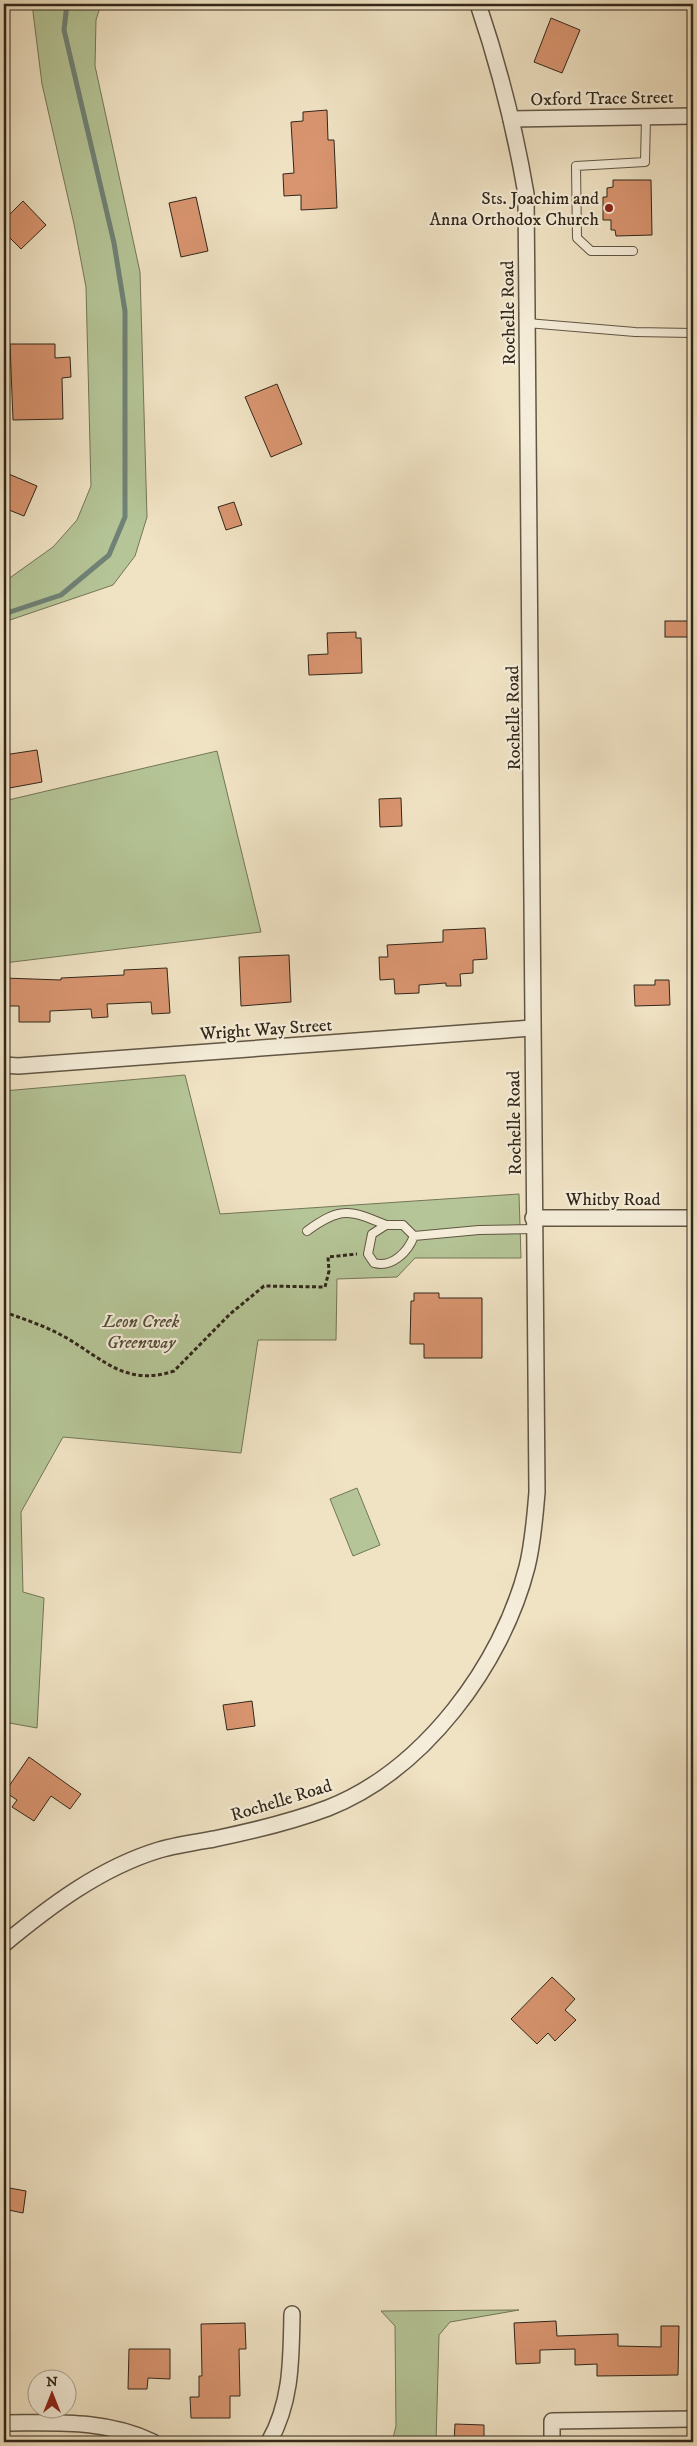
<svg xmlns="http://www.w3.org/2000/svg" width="697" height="2446" viewBox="0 0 697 2446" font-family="'IM FELL DW Pica',serif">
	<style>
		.green { fill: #b5c597; stroke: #737658 }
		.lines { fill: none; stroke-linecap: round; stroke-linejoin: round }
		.stream { stroke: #708277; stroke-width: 5 }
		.building { fill: #d99570; stroke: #31271a }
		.lane-casing { stroke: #615644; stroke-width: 10 }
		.street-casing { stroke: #615644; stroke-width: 18 }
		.path { stroke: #31271a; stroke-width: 3; stroke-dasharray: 4 2.5; stroke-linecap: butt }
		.lane { stroke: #f5edd9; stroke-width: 8 }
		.street { stroke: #f5edd9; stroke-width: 15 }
		.poi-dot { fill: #8f2418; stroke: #f5edd9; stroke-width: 2 }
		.labels { text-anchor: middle; stroke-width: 4.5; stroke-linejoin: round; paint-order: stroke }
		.street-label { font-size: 18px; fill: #31271a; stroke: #f5edd9 }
		.poi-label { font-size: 18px; fill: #31271a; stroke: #f5edd9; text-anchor: end }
		.park-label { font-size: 18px; font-style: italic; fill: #524e39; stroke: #f5edd9 }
	</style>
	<rect width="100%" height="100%" fill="#f0e3c4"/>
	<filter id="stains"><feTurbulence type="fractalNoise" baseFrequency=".004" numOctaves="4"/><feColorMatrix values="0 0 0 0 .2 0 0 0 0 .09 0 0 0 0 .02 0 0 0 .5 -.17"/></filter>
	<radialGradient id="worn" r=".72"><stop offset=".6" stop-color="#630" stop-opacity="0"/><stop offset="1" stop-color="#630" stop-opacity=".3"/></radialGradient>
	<g class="green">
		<polygon points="34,4 101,4 96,20 95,66 140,272 147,517 135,556 113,585 4,622 4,582 53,547 77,520 91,486 86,287 74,224 42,84 33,12"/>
		<polygon points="217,751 261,932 4,963 4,801"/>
		<polygon points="185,1075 220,1214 519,1194 521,1258 415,1258 397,1277 337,1279 336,1340 258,1340 241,1453 63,1437 21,1512 23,1592 44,1598 37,1728 4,1722 4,1091"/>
		<polygon points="357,1488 380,1545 353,1556 330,1499"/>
		<polygon points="519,2310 450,2322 439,2335 436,2442 392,2442 396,2426 395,2326 381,2311"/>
	</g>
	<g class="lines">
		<polyline class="stream" points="4,614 61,595 109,555 125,517 125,311 114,243 64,30 67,4"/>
	</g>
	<g class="building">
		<polygon points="551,18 580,30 562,73 534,62"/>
		<polygon points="327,110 328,140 334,140 337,208 301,210 301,195 284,196 283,174 294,173 291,122 303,121 303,112"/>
		<polygon points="613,180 651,180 652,235 616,236 615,230 611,230 611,220 603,220 603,197 607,197 607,188 613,187"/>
		<polygon points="196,197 208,251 181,257 169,203"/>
		<polygon points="23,201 46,225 21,249 4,232 4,220"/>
		<polygon points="10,344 55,344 55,358 70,357 71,377 62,378 63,419 13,420"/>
		<polygon points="277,384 302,444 271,457 245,397"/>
		<polygon points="4,472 37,486 24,516 4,508"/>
		<polygon points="234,502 242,525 226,530 218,507"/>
		<rect x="665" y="621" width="25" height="16"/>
		<polygon points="356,632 356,638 361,638 362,673 309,675 308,655 328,654 327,633"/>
		<polygon points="37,750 42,782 4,789 4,755"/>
		<polygon points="401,798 402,826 380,827 379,799"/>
		<polygon points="485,928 487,959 473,960 473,973 460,974 461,986 446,986 446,983 419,985 419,993 395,994 394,979 380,980 379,957 388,957 387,945 443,942 443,930"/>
		<polygon points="289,955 291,1002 241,1006 239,957"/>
		<polygon points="167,968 170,1013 152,1014 151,1002 107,1004 108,1017 92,1018 91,1009 50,1011 50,1022 19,1022 19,1006 4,1006 4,978 61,980 61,978 124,975 124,970"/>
		<polygon points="655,980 669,980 670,1005 635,1006 634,985 655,985"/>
		<polygon points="414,1293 439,1293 439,1298 482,1298 482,1358 424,1358 424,1344 410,1344 411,1301 414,1301"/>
		<polygon points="252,1701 255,1726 227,1730 223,1705"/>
		<polygon points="29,1757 81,1794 70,1809 51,1796 34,1821 12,1807 17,1800 5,1792"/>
		<polygon points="552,1977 575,1999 565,2010 576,2020 555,2041 548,2033 537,2044 511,2019"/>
		<polygon points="4,2187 26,2191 23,2213 4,2209"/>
		<polygon points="556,2321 557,2336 618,2334 618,2346 661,2347 661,2326 679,2326 678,2375 597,2376 597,2364 575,2365 575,2349 540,2350 540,2363 516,2364 514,2323"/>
		<polygon points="245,2323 246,2349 239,2349 240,2396 230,2396 230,2418 191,2418 190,2397 199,2397 199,2376 202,2376 201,2324"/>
		<polygon points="129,2349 170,2349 170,2379 148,2378 147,2389 128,2389"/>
		<polygon points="455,2424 484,2425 484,2442 454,2442"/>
	</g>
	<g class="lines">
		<g class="lane-casing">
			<g id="lane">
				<polyline points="633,251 591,251 577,238 576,166 645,162 646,117"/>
				<polyline points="527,323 635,332 693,333"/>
				<path d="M307,1231C341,1206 350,1210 386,1225"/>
				<path d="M414,1236C408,1252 392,1268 374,1263L368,1254L372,1234L386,1225H403L414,1236L479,1230L534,1229"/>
			</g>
		</g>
		<g class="street-casing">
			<g id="street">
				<polyline points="511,119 693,116"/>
				<polyline points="4,1065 18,1066 532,1028"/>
				<polyline points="533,1218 693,1218"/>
				<path d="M4,1944C50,1906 100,1868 159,1850C176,1845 196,1842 214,1839C253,1831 291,1822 328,1808C424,1770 502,1665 527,1567C533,1543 535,1517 537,1492L526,194C515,129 499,66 478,4"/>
				<path d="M4,2423C55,2423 105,2419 153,2442"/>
				<path d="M269,2442C292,2401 291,2359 292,2314"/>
				<polyline points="552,2442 552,2421 693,2419"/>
			</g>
		</g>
		<path class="path" d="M4,1312C24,1319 45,1326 65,1337C103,1359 126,1387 174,1371L230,1314L264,1286L325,1287L329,1271L328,1257L357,1254"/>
		<use href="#lane" class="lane"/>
		<use href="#street" class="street"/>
	</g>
	<circle class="poi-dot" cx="609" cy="208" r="5"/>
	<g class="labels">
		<g class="street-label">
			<text transform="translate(602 98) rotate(-1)" y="6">Oxford Trace Street</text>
			<text transform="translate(508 313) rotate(-91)" y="6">Rochelle Road</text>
			<text transform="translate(513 718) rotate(-91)" y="6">Rochelle Road</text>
			<text transform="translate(266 1029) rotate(-4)" y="6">Wright Way Street</text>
			<text transform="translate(514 1123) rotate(-91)" y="6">Rochelle Road</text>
			<text x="613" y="1205">Whitby Road</text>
			<text transform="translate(281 1800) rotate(-17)" y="6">Rochelle Road</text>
		</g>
		<g class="poi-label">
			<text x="599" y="204">Sts. Joachim and<tspan x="599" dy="21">Anna Orthodox Church</tspan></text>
		</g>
		<g class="park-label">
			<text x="141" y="1327">Leon Creek<tspan x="141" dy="21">Greenway</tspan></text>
		</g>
	</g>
	<rect width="697" height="2446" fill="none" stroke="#f0e3c4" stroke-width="20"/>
	<rect x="5" y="5" width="687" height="2436" fill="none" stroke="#31271a" stroke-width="2.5"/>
	<rect x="10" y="10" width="677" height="2426" fill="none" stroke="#31271a"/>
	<g transform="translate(52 2394)"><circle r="24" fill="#f5edd9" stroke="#a79e8d"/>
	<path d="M0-4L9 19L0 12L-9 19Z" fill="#8f2418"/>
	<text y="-8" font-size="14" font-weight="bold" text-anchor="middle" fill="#31271a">N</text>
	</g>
	<rect width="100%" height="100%" filter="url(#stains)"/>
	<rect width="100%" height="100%" fill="url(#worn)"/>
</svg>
